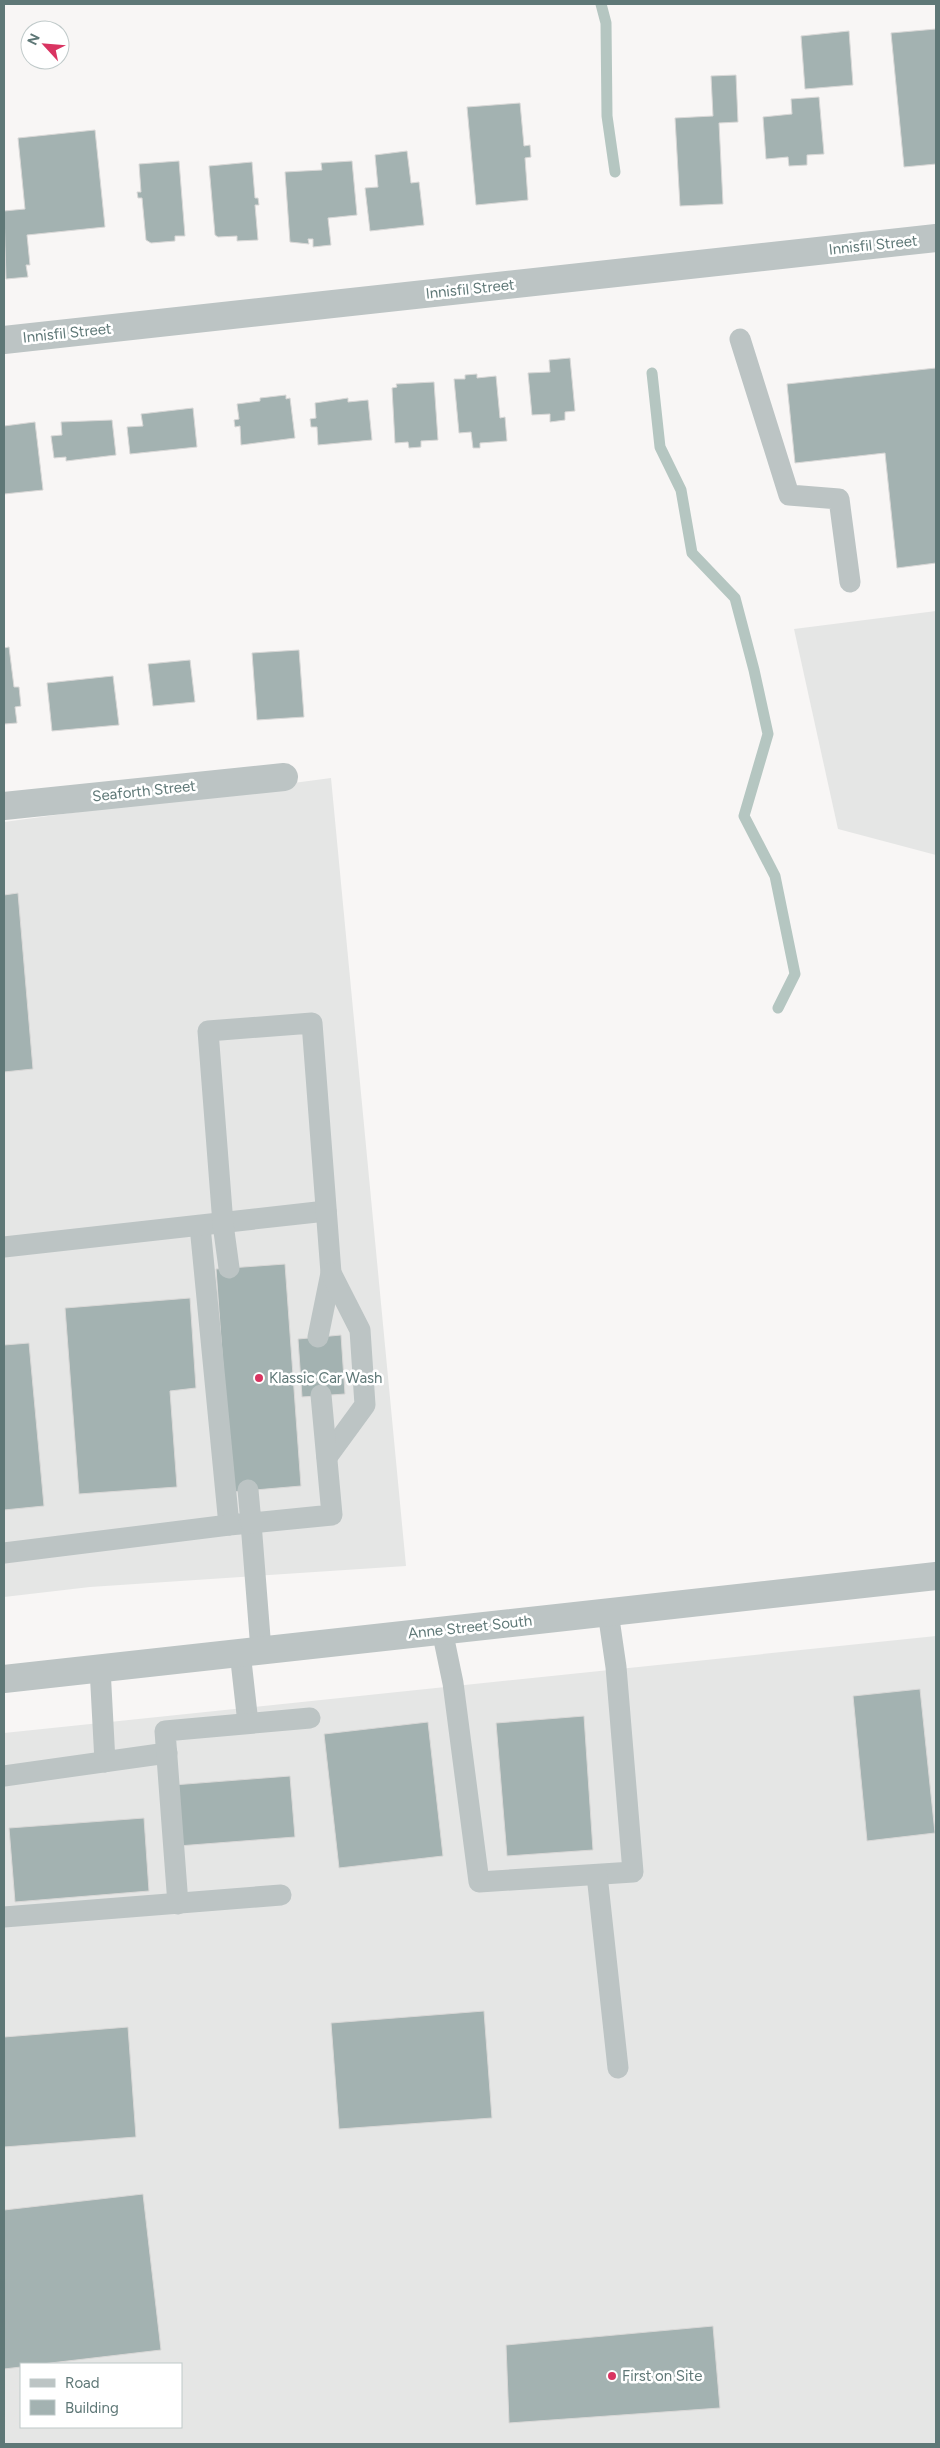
<svg xmlns="http://www.w3.org/2000/svg" width="940" height="2448" viewBox="0 0 940 2448" font-family="Figtree,sans-serif">
	<style>
		.built { fill: #e5e6e5; fill-rule: evenodd }
		.lines { fill: none; stroke-linecap: round; stroke-linejoin: round }
		.stream { stroke: #b5c6c1; stroke-width: 11 }
		.building { fill: #a3b2b1; stroke: #d9d8d7 }
		.service { stroke: #bcc4c4; stroke-width: 21 }
		.minor { stroke: #bcc4c4; stroke-width: 28 }
		.tertiary { stroke: #bcc4c4; stroke-width: 28 }
		.poi-dot { fill: #d93461; stroke: #fff; stroke-width: 2 }
		.labels { text-anchor: middle; stroke-width: 5; stroke-linejoin: round; paint-order: stroke }
		.street-label { font-size: 15px; fill: #5f7877; stroke: #fff }
		.poi-label { font-size: 15px; fill: #5f7877; stroke: #fff; text-anchor: start }
	</style>
	<rect width="100%" height="100%" fill="#f8f6f5"/>
	<g class="built">
		<polygon points="936,611 936,855 838,829 794,629"/>
		<polygon points="331,778 406,1566 90,1587 4,1597 4,822"/>
		<path d="M936,1636V2444H4V1733ZM21,2364H181V2427H21Z"/>
	</g>
	<g class="lines">
		<g class="stream">
			<polyline points="601,4 606,23 607,116 615,172"/>
			<polyline points="652,373 660,447 681,490 692,553 735,598 754,670 768,734 744,816 775,876 795,974 778,1008"/>
		</g>
	</g>
	<g class="building">
		<polygon points="936,29 936,164 904,167 891,33"/>
		<polygon points="849,31 853,85 805,89 801,36"/>
		<polygon points="736,75 738,122 719,123 723,204 680,206 675,118 713,116 711,76"/>
		<polygon points="819,97 824,154 807,155 807,165 789,166 788,157 766,159 763,117 792,114 791,99"/>
		<polygon points="520,103 524,146 530,145 531,157 525,158 528,200 476,205 467,107"/>
		<polygon points="95,130 105,227 27,235 30,265 26,265 28,277 6,279 4,211 25,209 18,138"/>
		<polygon points="407,151 411,183 419,182 424,225 370,231 365,188 378,187 375,155"/>
		<polygon points="179,161 185,236 175,236 175,241 151,243 146,240 142,198 138,198 137,192 141,192 139,164"/>
		<polygon points="352,161 357,215 328,218 331,245 313,247 313,239 308,239 309,244 290,242 285,172 322,170 321,163"/>
		<polygon points="252,162 255,198 258,198 259,205 255,205 258,240 237,241 237,236 218,237 215,235 209,166"/>
		<polygon points="570,358 575,411 565,412 565,420 550,422 550,414 532,415 528,373 550,372 549,360"/>
		<polygon points="936,368 936,563 897,568 885,453 795,463 787,384"/>
		<polygon points="477,374 477,378 496,376 500,418 505,417 507,441 480,443 480,448 473,448 471,432 459,433 454,379 465,379 465,375"/>
		<polygon points="434,382 438,440 421,441 421,447 409,448 408,442 395,443 392,388 397,387 396,384"/>
		<polygon points="286,395 286,399 290,398 295,438 241,445 240,426 235,427 234,420 239,419 237,404 260,401 260,398"/>
		<polygon points="348,398 348,402 368,400 372,440 318,445 317,427 311,427 310,419 316,418 315,403"/>
		<polygon points="193,408 197,447 130,454 127,427 143,426 141,414"/>
		<polygon points="112,420 116,455 66,461 66,457 54,458 51,436 62,435 61,422"/>
		<polygon points="35,422 43,490 4,494 4,426"/>
		<polygon points="9,647 14,687 19,687 21,706 15,707 17,723 4,724 4,648"/>
		<polygon points="299,650 304,717 257,720 252,653"/>
		<polygon points="190,660 195,702 153,706 148,664"/>
		<polygon points="113,676 119,725 52,731 47,683"/>
		<polygon points="18,893 33,1069 4,1072 4,895"/>
		<polygon points="285,1264 301,1486 232,1492 216,1269"/>
		<polygon points="190,1298 196,1388 170,1391 177,1487 79,1494 65,1308"/>
		<polygon points="341,1335 345,1394 302,1397 298,1339"/>
		<polygon points="29,1343 44,1506 4,1510 4,1345"/>
		<polygon points="920,1689 935,1833 867,1841 853,1696"/>
		<polygon points="584,1716 593,1850 507,1856 496,1723"/>
		<polygon points="428,1722 443,1856 339,1868 324,1734"/>
		<polygon points="290,1776 295,1837 178,1846 173,1785"/>
		<polygon points="144,1818 149,1891 15,1902 9,1828"/>
		<polygon points="484,2011 492,2118 339,2129 331,2023"/>
		<polygon points="128,2027 136,2137 4,2147 4,2037"/>
		<polygon points="143,2194 161,2350 42,2364 21,2364 21,2367 4,2369 4,2210"/>
		<polygon points="713,2326 720,2408 509,2423 506,2345"/>
	</g>
	<g class="lines">
		<g class="service">
			<polyline points="740,339 789,495 839,499 850,582"/>
			<polyline points="200,1226 229,1525 251,1523 261,1650"/>
			<polyline points="4,1247 326,1211"/>
			<polyline points="229,1268 223,1224 208,1031 312,1023 331,1273 318,1337"/>
			<polyline points="327,1457 365,1405 360,1330 331,1273"/>
			<polyline points="248,1490 251,1523 332,1515 321,1395"/>
			<polyline points="4,1553 229,1525"/>
			<polyline points="442,1630 453,1683 479,1882 633,1872 616,1667 608,1612"/>
			<polyline points="240,1652 248,1723"/>
			<polyline points="100,1668 105,1762"/>
			<polyline points="4,1776 167,1753"/>
			<polyline points="597,1875 618,2068"/>
			<polyline points="178,1904 165,1731 310,1718"/>
			<polyline points="4,1917 281,1895"/>
		</g>
		<g class="minor">
			<polyline points="4,340 936,238"/>
			<polyline points="4,806 284,777"/>
		</g>
		<polyline class="tertiary" points="4,1679 936,1576"/>
	</g>
	<g class="poi-dot">
		<circle cx="259" cy="1378" r="5"/>
		<circle cx="612" cy="2376" r="5"/>
	</g>
	<g class="labels">
		<g class="street-label">
			<text transform="translate(873 245) rotate(-6)" y="5">Innisfil Street</text>
			<text transform="translate(470 289) rotate(-6)" y="5">Innisfil Street</text>
			<text transform="translate(67 333) rotate(-6)" y="5">Innisfil Street</text>
			<text transform="translate(144 791) rotate(-6)" y="5">Seaforth Street</text>
			<text transform="translate(470 1627) rotate(-6)" y="5">Anne Street South</text>
		</g>
		<g class="poi-label">
			<text x="269" y="1383">Klassic Car Wash</text>
			<text x="622" y="2381">First on Site</text>
		</g>
	</g>
	<rect width="940" height="2448" fill="none" stroke="#5f7877" stroke-width="10"/>
	<rect x="20" y="2363" width="162" height="65" fill="#ffffff" stroke="#bfc9c9"/>
	<rect x="30" y="2379" width="25" height="8" fill="#bcc4c4" stroke="#bfc9c9"/>
	<text x="65" y="2388" font-size="15" fill="#5f7877">Road</text>
	<rect x="30" y="2400" width="25" height="15" fill="#a3b2b1" stroke="#bfc9c9"/>
	<text x="65" y="2413" font-size="15" fill="#5f7877">Building</text>
	<g transform="translate(45 45) rotate(296)"><circle r="24" fill="#ffffff" stroke="#bfc9c9"/>
	<path d="M0-4L9 19L0 12L-9 19Z" fill="#d93461"/>
	<text y="-8" font-size="14" font-weight="bold" text-anchor="middle" fill="#5f7877">N</text>
	</g>
</svg>
